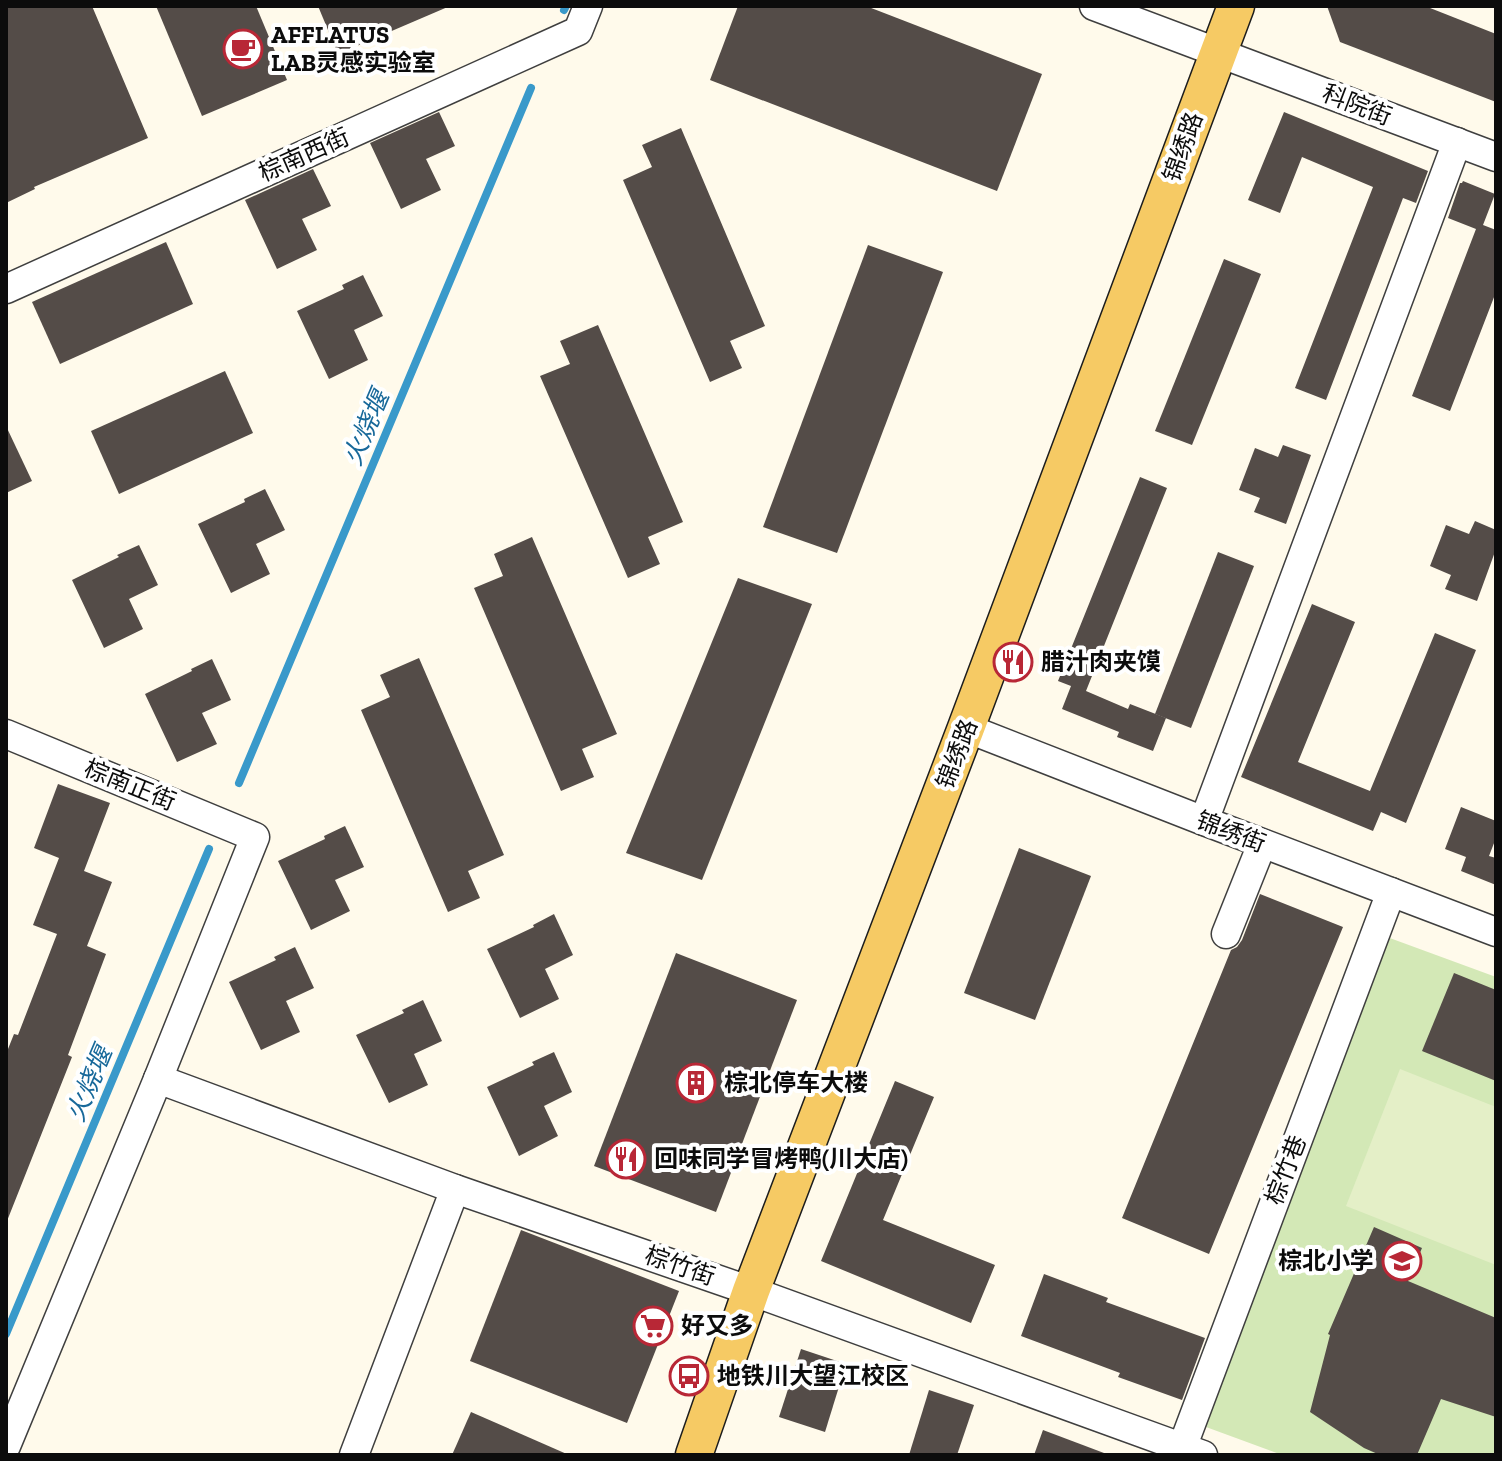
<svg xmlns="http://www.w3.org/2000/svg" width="1502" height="1461" viewBox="0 0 1502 1461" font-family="'Zilla Slab','Noto Sans SC',serif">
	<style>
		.green { fill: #d3e8b6 }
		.pitch { fill: #e4efc7 }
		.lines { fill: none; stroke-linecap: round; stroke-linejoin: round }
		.stream { stroke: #3999ca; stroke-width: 8 }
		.building { fill: #544c48 }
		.minor-casing { stroke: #3f3f3f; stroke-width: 31 }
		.major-casing { stroke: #1d1d1d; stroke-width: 39 }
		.minor { stroke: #fff; stroke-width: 28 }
		.major { stroke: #f6ca64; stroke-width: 36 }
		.labels { text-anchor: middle; stroke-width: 8; stroke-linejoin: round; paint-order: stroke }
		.poi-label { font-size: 24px; font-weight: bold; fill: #0c0c0c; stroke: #fff; text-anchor: start }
		.street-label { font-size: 24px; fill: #0c0c0c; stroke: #fff }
		.water-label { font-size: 26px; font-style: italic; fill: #18699a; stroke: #fff }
	</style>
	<rect width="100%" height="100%" fill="#fffaeb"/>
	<polygon class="green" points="1387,937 1496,977 1496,1455 1282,1455 1206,1427"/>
	<polygon class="pitch" points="1400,1069 1496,1107 1496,1265 1346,1206"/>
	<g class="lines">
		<g class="stream">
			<polyline points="564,10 566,6"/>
			<polyline points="239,783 531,88"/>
			<polyline points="6,1334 209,849"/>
		</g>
	</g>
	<g class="building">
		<polygon points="6,6 92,6 148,138 34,187 35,189 6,203"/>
		<polygon points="156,6 256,6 287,80 202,116"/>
		<polygon points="318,6 450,6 338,54"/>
		<polygon points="738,6 866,6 1042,74 997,191 710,80"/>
		<polygon points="1327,6 1425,6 1496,34 1496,102 1340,42"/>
		<polygon points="439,112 455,146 426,159 441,190 401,209 370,143"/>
		<polygon points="1284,112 1428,171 1416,203 1403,198 1326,400 1295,388 1373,187 1302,157 1280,213 1248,200"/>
		<polygon points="681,128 765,326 730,341 742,368 710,382 623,180 652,167 642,145"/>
		<polygon points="313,169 331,206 302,219 317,250 277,269 245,200"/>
		<polygon points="1463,181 1495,194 1483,225 1496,230 1496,292 1450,411 1412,396 1476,229 1448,218 1460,183 1462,183"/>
		<polygon points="166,242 193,304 60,364 32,302"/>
		<polygon points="868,245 943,272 837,553 763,527"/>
		<polygon points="1224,259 1261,274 1192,445 1155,431"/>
		<polygon points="363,275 383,316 354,330 368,360 329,379 297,311 344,289 342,285"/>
		<polygon points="598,325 683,522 648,537 660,564 628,578 540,376 570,364 560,341"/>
		<polygon points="225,371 253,433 119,494 91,431"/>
		<polygon points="6,426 32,481 6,493"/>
		<polygon points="1283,445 1311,455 1286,524 1254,512 1260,498 1239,490 1255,448 1278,457"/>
		<polygon points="1140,477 1167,488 1086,691 1128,709 1130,704 1166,718 1153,751 1117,737 1119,732 1062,709 1071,686 1058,681"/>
		<polygon points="265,489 285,530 256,544 270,574 231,593 198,524 245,502 244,499"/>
		<polygon points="1475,521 1496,530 1496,549 1477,601 1445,589 1451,575 1430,566 1446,525 1469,534"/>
		<polygon points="532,537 617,734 582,749 594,777 561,791 474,588 503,576 494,554"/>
		<polygon points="139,545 158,585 129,599 143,629 104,648 72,580 119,557 117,555"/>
		<polygon points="1218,552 1254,566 1191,728 1155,714"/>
		<polygon points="738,578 812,604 702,880 626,853"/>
		<polygon points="1312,604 1355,622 1298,762 1370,791 1435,633 1476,650 1406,823 1381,812 1373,831 1241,777"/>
		<polygon points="419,658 504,855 468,871 480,898 448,912 361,710 390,697 380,675"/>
		<polygon points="212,659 231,700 202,713 217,744 177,762 145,694 192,671 191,669"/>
		<polygon points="58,784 110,803 84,871 112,882 87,946 106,954 68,1055 72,1057 7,1221 6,1054 14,1034 18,1035 57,934 33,925 59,858 34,848"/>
		<polygon points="1461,807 1496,821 1496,838 1489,856 1496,858 1496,885 1461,871 1466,857 1445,849"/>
		<polygon points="345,826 364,867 335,880 350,911 311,930 278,861 325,839 324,836"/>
		<polygon points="1019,848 1091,876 1035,1020 964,993"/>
		<polygon points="1260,894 1343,927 1209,1254 1122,1218 1231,950 1237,947 1242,940"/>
		<polygon points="554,914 573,955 545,969 559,999 520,1018 487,949 534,927 533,925"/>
		<polygon points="295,947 314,988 286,1001 300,1032 261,1050 229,982 276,960 274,957"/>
		<polygon points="676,953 797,1000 716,1212 594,1166"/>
		<polygon points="1454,973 1496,990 1496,1081 1422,1051"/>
		<polygon points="423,1000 442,1041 414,1054 428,1085 389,1103 356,1035 404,1013 402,1010"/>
		<polygon points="554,1052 572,1092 544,1106 558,1136 519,1156 487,1087 534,1065 532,1062"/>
		<polygon points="895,1081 934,1097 883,1220 995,1265 971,1323 821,1261"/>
		<polygon points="1374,1227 1422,1248 1408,1281 1496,1318 1496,1417 1441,1399 1417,1455 1380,1455 1364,1448 1310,1412 1330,1335 1328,1334"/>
		<polygon points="521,1230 679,1291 627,1423 470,1361"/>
		<polygon points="1044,1274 1108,1298 1106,1302 1205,1338 1182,1400 1118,1377 1120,1373 1021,1336"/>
		<polygon points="801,1349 846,1364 825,1432 779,1417"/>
		<polygon points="929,1390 974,1405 957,1455 909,1455"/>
		<polygon points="471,1412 569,1455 452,1455"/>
		<polygon points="1043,1430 1104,1453 1103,1455 1034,1455"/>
	</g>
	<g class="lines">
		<g class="minor-casing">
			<g id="minor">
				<polyline points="1094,6 1496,157"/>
				<polyline points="6,289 578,31 588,6"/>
				<polyline points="966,728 1204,821 1496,932"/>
				<polyline points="6,734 255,837 158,1079 6,1446"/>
				<polyline points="1204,821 1457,142"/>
				<polyline points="1226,934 1262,844"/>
				<polyline points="158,1079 455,1189 751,1291 1203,1455"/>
				<polyline points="1182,1448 1391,892"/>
				<polyline points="354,1455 455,1189"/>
			</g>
		</g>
		<g class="major-casing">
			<polyline id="major" points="694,1455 751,1291 966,728 1236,6"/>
		</g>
		<use href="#minor" class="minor"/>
		<use href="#major" class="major"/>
	</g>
	<defs>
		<g id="cafe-ring" transform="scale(2)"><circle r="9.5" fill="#fff" stroke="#b82736" stroke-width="1.5"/><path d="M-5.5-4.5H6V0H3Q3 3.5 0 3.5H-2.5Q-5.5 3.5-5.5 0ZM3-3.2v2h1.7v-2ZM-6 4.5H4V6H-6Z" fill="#b82736"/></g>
		<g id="restaurant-ring" transform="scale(2)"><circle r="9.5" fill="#fff" stroke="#b82736" stroke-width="1.5"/><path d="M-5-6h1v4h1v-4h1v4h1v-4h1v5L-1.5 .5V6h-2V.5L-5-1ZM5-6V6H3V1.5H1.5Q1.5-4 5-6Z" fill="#b82736"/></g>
		<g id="building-ring" transform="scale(2)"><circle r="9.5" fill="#fff" stroke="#b82736" stroke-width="1.5"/><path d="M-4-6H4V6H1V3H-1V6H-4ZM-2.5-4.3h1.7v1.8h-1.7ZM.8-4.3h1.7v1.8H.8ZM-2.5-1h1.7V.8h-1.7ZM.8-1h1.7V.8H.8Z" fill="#b82736"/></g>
		<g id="school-ring" transform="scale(2)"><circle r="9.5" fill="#fff" stroke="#b82736" stroke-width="1.5"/><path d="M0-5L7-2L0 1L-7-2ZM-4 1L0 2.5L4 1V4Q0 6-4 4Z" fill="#b82736"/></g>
		<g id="supermarket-ring" transform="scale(2)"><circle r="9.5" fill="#fff" stroke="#b82736" stroke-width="1.5"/><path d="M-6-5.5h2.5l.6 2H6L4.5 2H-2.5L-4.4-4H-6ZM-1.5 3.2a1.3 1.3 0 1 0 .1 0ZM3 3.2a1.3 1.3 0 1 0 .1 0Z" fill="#b82736"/></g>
		<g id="bus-ring" transform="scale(2)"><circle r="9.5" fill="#fff" stroke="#b82736" stroke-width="1.5"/><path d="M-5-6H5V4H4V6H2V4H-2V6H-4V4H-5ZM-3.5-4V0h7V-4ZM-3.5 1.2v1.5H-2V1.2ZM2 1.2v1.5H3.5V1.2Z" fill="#b82736"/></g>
	</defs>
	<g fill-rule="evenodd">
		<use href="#cafe-ring" x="243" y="49"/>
		<use href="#restaurant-ring" x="1013" y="662"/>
		<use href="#building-ring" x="696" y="1083"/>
		<use href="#restaurant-ring" x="626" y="1159"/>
		<use href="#school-ring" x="1402" y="1261"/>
		<use href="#supermarket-ring" x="653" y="1326"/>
		<use href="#bus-ring" x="689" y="1376"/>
	</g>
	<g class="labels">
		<g class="poi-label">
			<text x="271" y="43">AFFLATUS<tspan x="271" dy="28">LAB灵感实验室</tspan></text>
			<text x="1041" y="670">腊汁肉夹馍</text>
			<text x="724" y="1091">棕北停车大楼</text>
			<text x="654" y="1167">回味同学冒烤鸭(川大店)</text>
			<text x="1374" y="1269" text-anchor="end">棕北小学</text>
			<text x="681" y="1334">好又多</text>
			<text x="717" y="1384">地铁川大望江校区</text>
		</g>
		<g class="street-label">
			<text transform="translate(1357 105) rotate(21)" y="8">科院街</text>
			<text transform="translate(1183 147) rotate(-70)" y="8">锦绣路</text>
			<text transform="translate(304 155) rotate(-24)" y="8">棕南西街</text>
			<text transform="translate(957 754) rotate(-69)" y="8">锦绣路</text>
			<text transform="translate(130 785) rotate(22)" y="8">棕南正街</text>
			<text transform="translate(1231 832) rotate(21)" y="8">锦绣街</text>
			<text transform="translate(1286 1170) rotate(-69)" y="8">棕竹巷</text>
			<text transform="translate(680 1266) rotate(19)" y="8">棕竹街</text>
		</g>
		<g class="water-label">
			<text transform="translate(366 428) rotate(-67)" y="9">火烧堰</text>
			<text transform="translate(89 1084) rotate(-67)" y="9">火烧堰</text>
		</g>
	</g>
	<rect width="1502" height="1461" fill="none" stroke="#0c0c0c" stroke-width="16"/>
</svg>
